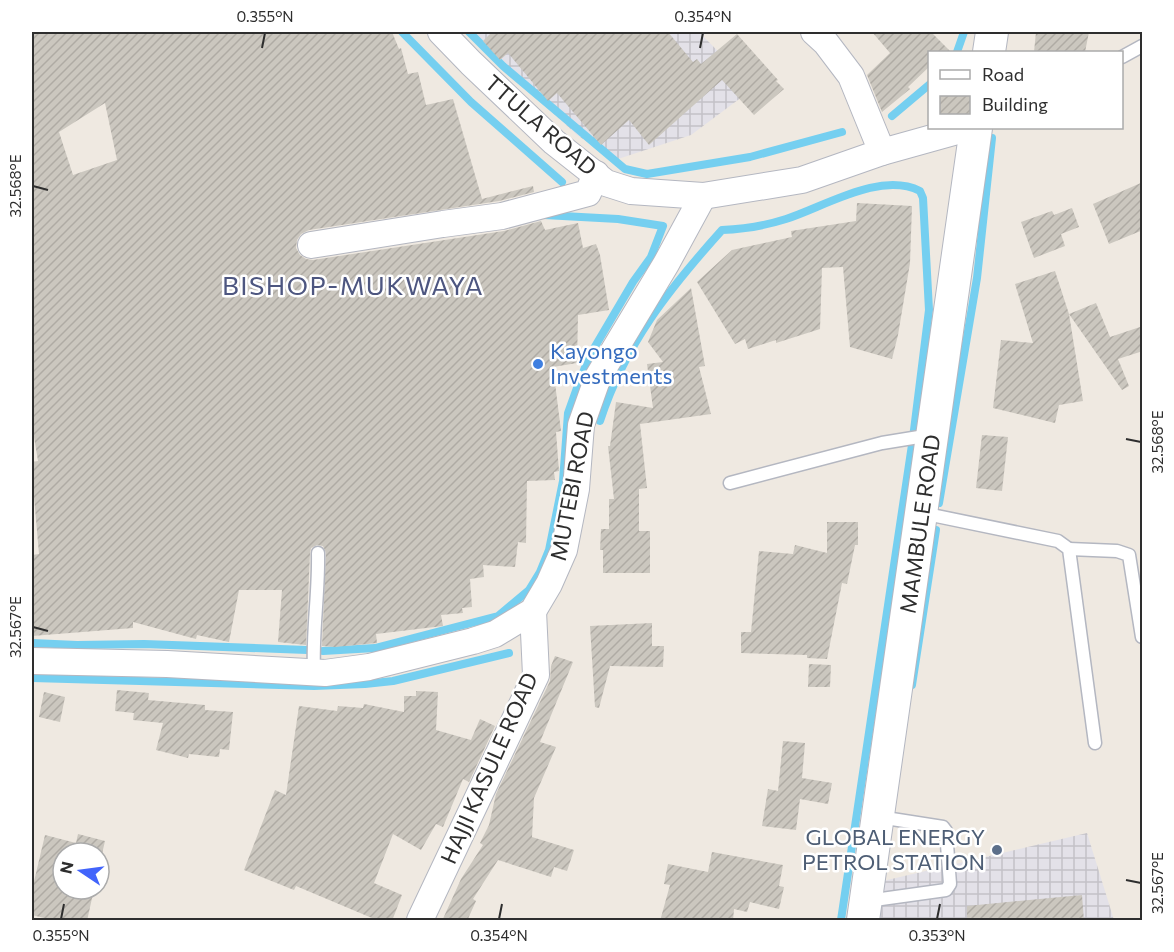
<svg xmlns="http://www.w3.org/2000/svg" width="1174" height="952" viewBox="0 0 1174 952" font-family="Commissioner,sans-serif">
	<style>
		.industrial { fill: url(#industrial-grid) }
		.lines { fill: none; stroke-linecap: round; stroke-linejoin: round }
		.stream { stroke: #75cff0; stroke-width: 8 }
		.building { fill: url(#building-hatch); fill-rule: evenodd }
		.service-casing { stroke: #b4b7c1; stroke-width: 15 }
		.minor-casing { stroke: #b4b7c1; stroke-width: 28 }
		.tertiary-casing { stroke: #b4b7c1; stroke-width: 34 }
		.service { stroke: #fff; stroke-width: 12 }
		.minor { stroke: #fff; stroke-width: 26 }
		.tertiary { stroke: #fff; stroke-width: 32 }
		.ticks { fill: none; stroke: #2e2e2e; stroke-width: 2 }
		.shop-dot { fill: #3f7fe0; stroke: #fff; stroke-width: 2 }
		.service-dot { fill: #5c6f8a; stroke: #fff; stroke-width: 2 }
		.labels { text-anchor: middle; stroke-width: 5; stroke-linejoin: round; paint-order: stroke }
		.street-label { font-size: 22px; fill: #2e2e2e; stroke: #fff }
		.shop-label { font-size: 22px; fill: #366cbe; stroke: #fff; text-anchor: start }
		.service-label { font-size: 22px; fill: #4e5e75; stroke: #fff; text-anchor: end }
		.quarter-label { font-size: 26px; letter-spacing: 1.5px; fill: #4d5680; stroke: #fff }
		.neatline { fill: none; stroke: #2e2e2e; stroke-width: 2 }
		.ticks-label { font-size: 15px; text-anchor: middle; fill: #2e2e2e }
	</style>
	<defs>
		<pattern id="industrial-grid" width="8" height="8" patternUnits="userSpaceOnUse" patternTransform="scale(1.5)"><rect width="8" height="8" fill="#e3e1e8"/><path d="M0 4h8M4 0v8" fill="none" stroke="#c3c1c7"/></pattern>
		<pattern id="building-hatch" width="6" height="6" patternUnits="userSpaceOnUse" patternTransform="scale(1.5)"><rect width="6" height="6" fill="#cbc7bf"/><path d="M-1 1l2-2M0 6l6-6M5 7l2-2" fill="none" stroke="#afaba4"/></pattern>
	</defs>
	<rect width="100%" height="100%" fill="#efe9e1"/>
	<g class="industrial">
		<polygon points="465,32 707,32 703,36 754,88 691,135 615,160 577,135"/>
		<polygon points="1087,833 1114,920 879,920 883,881"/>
	</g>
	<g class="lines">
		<g class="stream">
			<polyline points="402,32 471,102 562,182"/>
			<polyline points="469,32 503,66 625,169 647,174 750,157 842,132"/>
			<polyline points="957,52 964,32"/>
			<polyline points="892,116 930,84"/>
			<path d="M600,421C625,344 669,289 722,230C745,229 764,226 786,219C824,207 880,171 920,191L923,198L929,310L913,438L841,920"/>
			<polyline points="939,503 977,278 992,138"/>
			<polyline points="32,643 77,645 144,644 307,650"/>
			<polyline points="323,651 375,648 498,616 529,590 540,572 549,550 563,481 568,413 578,385 590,355 633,282 651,257 663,226 618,219 544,215"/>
			<polyline points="32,678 314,686 365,684 393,681 509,653"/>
			<polyline points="912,685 936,530"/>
		</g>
	</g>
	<g class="building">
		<path d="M32,32H392L399,49L401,48L408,74L418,72L426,105L453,99L482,199L533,186L534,192L499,201L309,230L301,234L297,240L296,248L300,255L306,259L313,260L504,231L541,221L545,230L578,223L583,248L596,244L600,255L609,310L578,315L577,363L553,367L561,431L556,432L559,471L554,472L555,480L527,481L526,543L518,542L515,567L483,565L484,577L470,579L472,607L462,608L463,613L441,615L443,626L376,634L377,643L335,647L322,646L326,553L323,546L317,545L311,548L310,553L306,645L278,642L282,590H239L229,642L197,635L196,639L133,622V628L32,636V555L39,554L32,474V462L38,461L32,425ZM105,103L117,160L73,175L59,132Z"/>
		<polygon points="490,32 668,32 693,62 697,59 701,64 737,34 778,80 776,81 784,89 754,115 722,80 649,145 629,120 601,145 557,93 548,101 508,53 500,60 483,41 491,33"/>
		<polygon points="872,32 931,32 951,52 930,52 930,66 908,87 910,89 882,112 867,75 890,53"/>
		<polygon points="1036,32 1089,32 1085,52 1034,52"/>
		<polygon points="1143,182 1143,230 1109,244 1093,204"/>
		<polygon points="857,203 912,206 910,263 898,335 892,359 850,347 843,267 822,268 820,329 776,343 776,340 748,349 745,339 735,344 697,282 732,250 792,237 791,231 856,221"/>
		<polygon points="1072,208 1079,227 1061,234 1065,246 1034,258 1021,222 1052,211 1054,215"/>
		<polygon points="1055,271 1069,314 1096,303 1110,337 1143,326 1143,351 1118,359 1129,386 1122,390 1069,314 1083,401 1059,405 1055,423 993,408 1001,340 1033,343 1015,284"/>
		<polygon points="691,288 705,366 699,367 711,414 640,424 647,488 639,489 639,531 650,531 650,573 603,573 603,550 600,550 601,529 609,529 609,499 614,499 608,446 610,446 616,402 653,408 647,364 663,362 648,342 657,320"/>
		<polygon points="982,435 1008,437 1002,491 976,488"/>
		<polygon points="827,522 858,522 858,545 855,545 847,584 842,583 827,659 807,658 807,655 741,653 741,632 751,632 759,551 793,554 795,545 827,553"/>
		<polygon points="652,623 652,646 664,646 663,667 610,666 599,708 595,707 590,626"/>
		<polygon points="555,656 573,662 540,742 556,747 534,798 532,837 574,850 567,871 554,867 551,877 498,860 473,899 476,901 467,921 442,921 461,879 483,845 480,843 489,825 496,794 550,681 551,666"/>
		<polygon points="809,664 831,665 830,687 808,687"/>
		<polygon points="117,690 149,693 148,700 205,705 205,710 233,712 229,750 220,749 219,757 189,754 188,758 156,750 163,723 133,720 134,713 115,711"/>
		<polygon points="416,691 438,692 436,730 471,740 480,719 495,726 469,782 463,779 443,827 436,824 421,850 393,834 374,883 402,895 392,921 379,921 296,886 294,890 244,870 275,790 286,795 299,706 337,711 338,706 363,708 364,704 404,712 404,696 416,696"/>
		<polygon points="44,692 65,697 60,722 39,717"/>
		<polygon points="783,741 805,743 802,778 832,783 828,804 800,799 796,830 762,826 768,789 778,791"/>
		<polygon points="78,834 105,841 99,867 99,853 63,853 63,889 94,889 87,921 56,921 32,915 32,890 45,835 76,843"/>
		<polygon points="712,852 783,865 779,886 784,887 779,909 750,902 747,912 734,909 733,921 660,921 670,885 664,884 668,864 708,872"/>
		<polygon points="1082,895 1084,921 967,921 967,906"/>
	</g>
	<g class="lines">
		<g class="service-casing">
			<g id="service">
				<polyline points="1122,57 1142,46"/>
				<polyline points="730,483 882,443 931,435"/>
				<polyline points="922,513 1058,541 1069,549 1095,743"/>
				<polyline points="1069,549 1117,551 1129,555 1142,637"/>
				<path d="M314,672C312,632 319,593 318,553"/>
				<polyline points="867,901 946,890 950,884 946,831 943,827 879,817"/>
			</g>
		</g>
		<g class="minor-casing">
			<g id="minor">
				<polyline points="441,32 471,63 554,142 606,183 631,191 703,196 802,180 882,152 968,128"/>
				<polyline points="814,32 826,43 851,76 882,152"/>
				<polyline points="311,245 443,224 502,216 588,193 596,174"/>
				<polyline points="32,661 167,664 325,673 369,667 473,641 495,634 533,611 549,584 564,550 576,489 581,425 598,377 666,264 703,196"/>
				<polyline points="420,920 536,675 533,611"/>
			</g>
		</g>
		<g class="tertiary-casing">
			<g id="tertiary">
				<polyline points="989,52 992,32"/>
				<polyline points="863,920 976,128"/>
			</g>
		</g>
		<use href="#service" class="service"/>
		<use href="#minor" class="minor"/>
		<use href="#tertiary" class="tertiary"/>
	</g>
	<path class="ticks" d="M262,48L265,33M700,48L703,33M33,186L48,190M1126,439L1141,442M33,627L48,631M1126,880L1141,883M61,919L64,904M499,919L502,904M937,919L940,904"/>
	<circle class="shop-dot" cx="538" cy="364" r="6"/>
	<circle class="service-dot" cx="997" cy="850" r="6"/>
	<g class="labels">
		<g class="street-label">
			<text transform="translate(541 125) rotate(41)" y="8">TTULA ROAD</text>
			<text transform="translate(572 486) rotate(-79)" y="8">MUTEBI ROAD</text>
			<text transform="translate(920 524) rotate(-82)" y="8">MAMBULE ROAD</text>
			<text transform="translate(489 768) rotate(-66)" y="8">HAJJI KASULE ROAD</text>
		</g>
		<g class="shop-label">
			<text x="550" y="359">Kayongo<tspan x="550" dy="25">Investments</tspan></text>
		</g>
		<g class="service-label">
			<text x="985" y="845">GLOBAL ENERGY<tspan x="985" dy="25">PETROL STATION</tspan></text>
		</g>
		<g class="quarter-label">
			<text x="353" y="295">BISHOP-MUKWAYA</text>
		</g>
	</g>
	<rect width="1174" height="952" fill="none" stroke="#ffffff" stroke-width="66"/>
	<rect x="928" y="51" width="195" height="78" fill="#ffffff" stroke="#ababab" stroke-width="1.5"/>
	<rect x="940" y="70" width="30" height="9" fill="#ffffff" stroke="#ababab" stroke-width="1.5"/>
	<text x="982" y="81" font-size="18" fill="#2e2e2e">Road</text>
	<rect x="940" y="96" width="30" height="18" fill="url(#building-hatch)" stroke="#ababab" stroke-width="1.5"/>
	<text x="982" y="111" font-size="18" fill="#2e2e2e">Building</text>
	<g transform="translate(81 871) rotate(283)"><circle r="28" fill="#ffffff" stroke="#ababab" stroke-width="1.5"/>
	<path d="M0-4.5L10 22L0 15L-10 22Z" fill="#4264fb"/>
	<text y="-9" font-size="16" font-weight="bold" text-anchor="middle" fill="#2e2e2e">N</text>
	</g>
	<rect x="33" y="33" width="1108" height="886" class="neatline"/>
	<g class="ticks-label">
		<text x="265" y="22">0.355°N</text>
		<text x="703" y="22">0.354°N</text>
		<text transform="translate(16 186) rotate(-90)" y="5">32.568°E</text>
		<text transform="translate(1158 442) rotate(-90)" y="5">32.568°E</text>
		<text transform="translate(16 627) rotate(-90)" y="5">32.567°E</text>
		<text transform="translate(1158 883) rotate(-90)" y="5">32.567°E</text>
		<text x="61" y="941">0.355°N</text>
		<text x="499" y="941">0.354°N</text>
		<text x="937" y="941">0.353°N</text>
	</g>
</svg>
